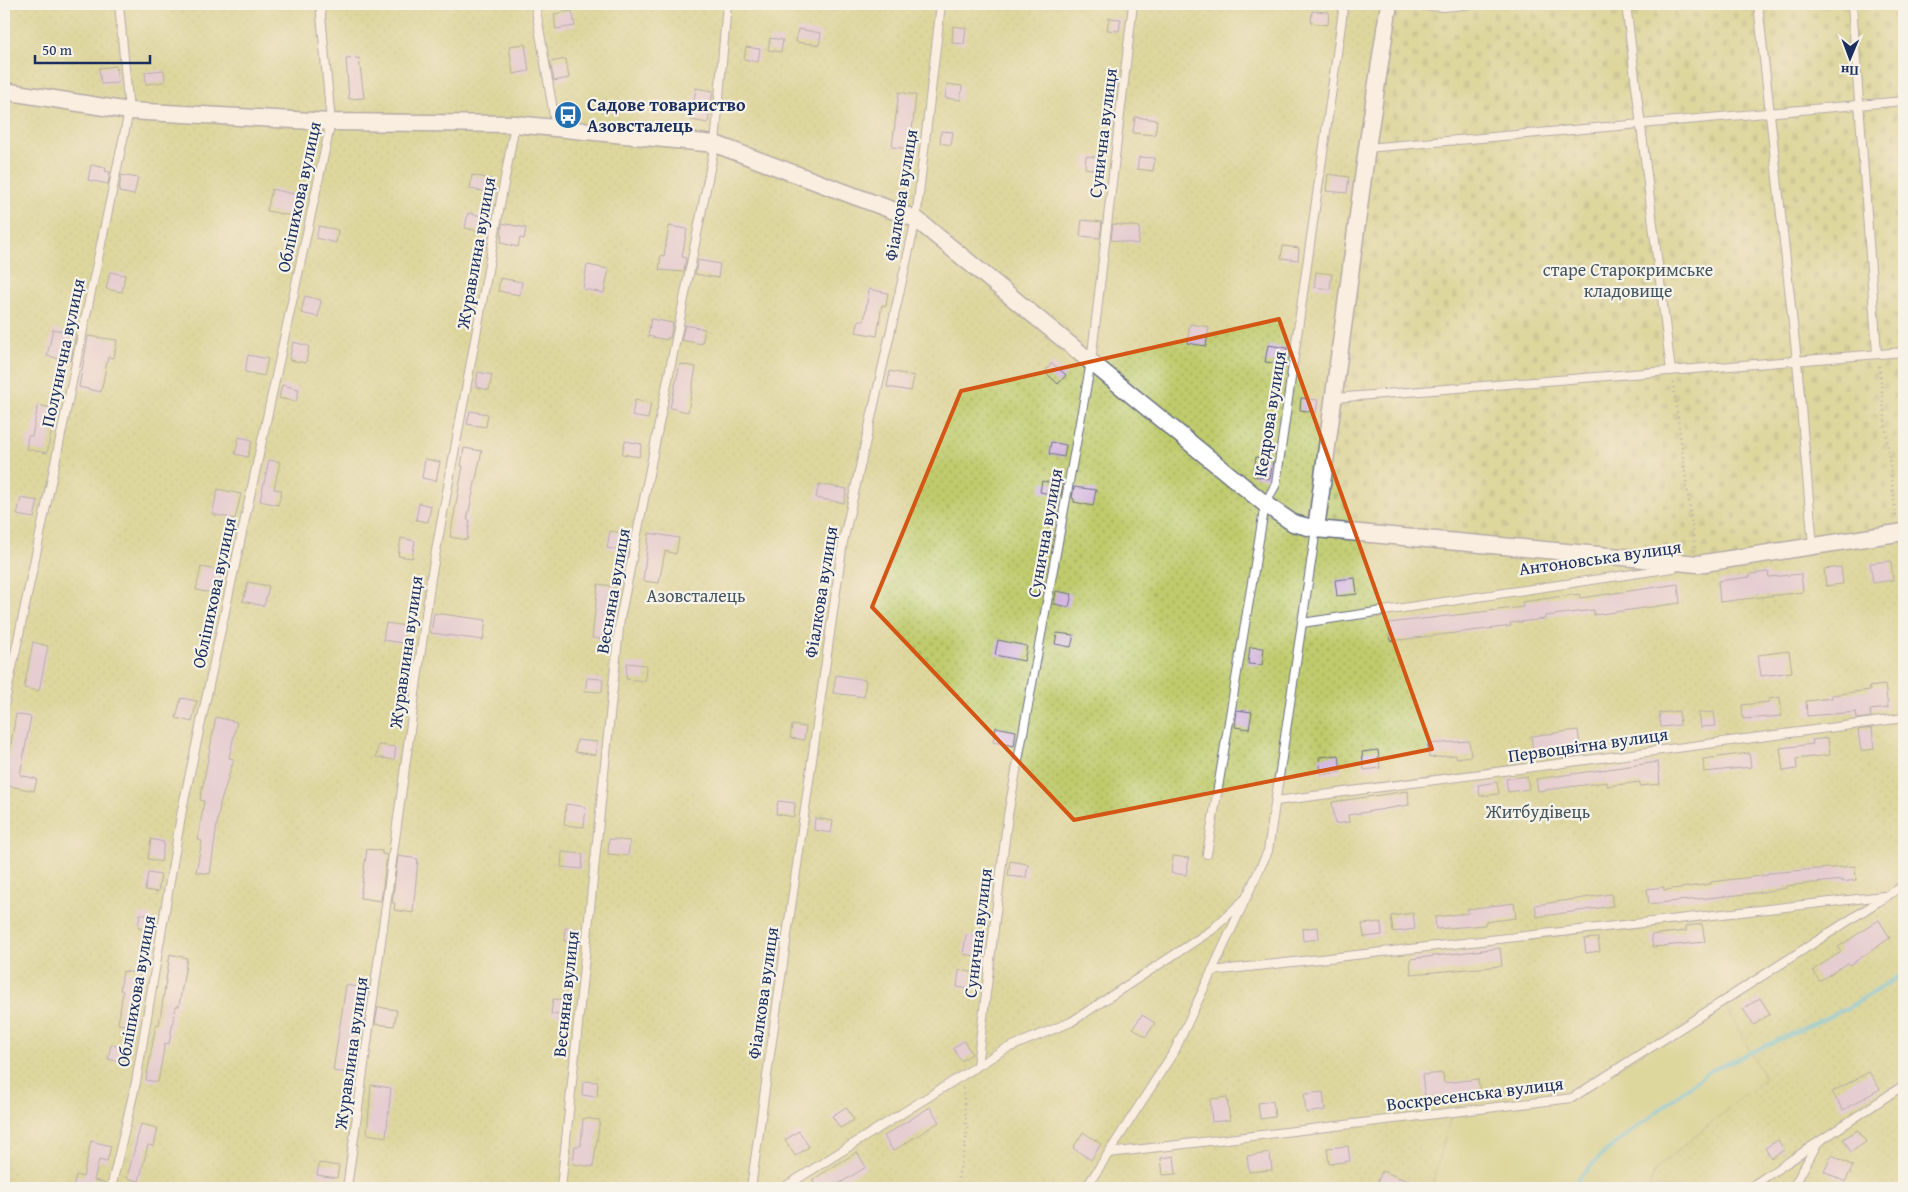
<svg xmlns="http://www.w3.org/2000/svg" width="1908" height="1192" viewBox="0 0 1908 1192" font-family="'Gentium Book Plus',serif">
	<style>
		.grass { fill: #bfcb6c; stroke: #6d7d65 }
		.cemetery { fill: url(#cemetery-stones); stroke: #6d7d65 }
		.garden { fill: url(#garden-dots); stroke: #6d7d65 }
		.lines { fill: none; stroke-linecap: round; stroke-linejoin: round }
		.stream { stroke: #52bdce; stroke-width: 4.5 }
		.building { fill: #d3b6e0 }
		.lane-casing { stroke: #676d82; stroke-width: 10 }
		.street-casing { stroke: #676d82; stroke-width: 19 }
		.path { stroke: #676d82; stroke-width: 2.5; stroke-dasharray: 1 4; stroke-linecap: butt }
		.lane { stroke: #fff; stroke-width: 8 }
		.street { stroke: #fff; stroke-width: 16 }
		.marked { fill: none; stroke: #d45514; stroke-width: 4; stroke-linejoin: round }
		.labels { text-anchor: middle; stroke-width: 4.5; stroke-linejoin: round; paint-order: stroke }
		.poi-label { font-size: 18px; font-weight: bold; fill: #1b2f5e; stroke: #f7f3e8; text-anchor: start }
		.street-label { font-size: 18px; fill: #1b2f5e; stroke: #f7f3e8 }
		.park-label { font-size: 18px; fill: #445662; stroke: #f7f3e8 }
	</style>
	<defs>
		<pattern id="cemetery-stones" width="16" height="16" patternUnits="userSpaceOnUse" patternTransform="scale(1.25)"><rect width="16" height="16" fill="#bfcb6c"/><path d="M2 7V4a2 2 0 0 1 4 0v3zM10 15v-3a2 2 0 0 1 4 0v3z" fill="#9aa55c"/></pattern>
		<pattern id="garden-dots" width="8" height="8" patternUnits="userSpaceOnUse" patternTransform="scale(1.25)"><rect width="8" height="8" fill="#bfcb6c"/><path d="M2 2h.1M6 6h.1" fill="none" stroke="#9aa55c" stroke-width="1.8" stroke-linecap="round"/></pattern>
	</defs>
	<rect width="100%" height="100%" fill="#f7f3e8"/>
	<filter id="ink" filterUnits="userSpaceOnUse"><feTurbulence type="fractalNoise" baseFrequency=".02" numOctaves="2"/><feDisplacementMap in="SourceGraphic" scale="10" xChannelSelector="R" yChannelSelector="G"/><feConvolveMatrix kernelMatrix="1 2 1 2 8 2 1 2 1" color-interpolation-filters="sRGB"/></filter>
	<filter id="wash" filterUnits="userSpaceOnUse"><feTurbulence type="fractalNoise" baseFrequency=".0096" numOctaves="4" result="noise"/><feDisplacementMap in="SourceGraphic" scale="20" xChannelSelector="R" yChannelSelector="G"/><feGaussianBlur stdDeviation="1.12" result="paint"/><feColorMatrix in="noise" values="0 0 0 0 0 0 0 0 0 0 0 0 0 0 0 0 0 1.4 0 .05"/><feComposite in="paint" operator="in"/></filter>
	<g filter="url(#wash)">
		<rect width="100%" height="100%" fill="#f5e0c6"/>
		<polygon class="grass" points="1723,1001 1765,1078 1656,1169 1648,1188 1431,1188 1452,1112"/>
		<polygon class="cemetery" points="1389,4 1904,4 1904,532 1698,564 1316,529"/>
		<polygon class="garden" points="4,4 1389,4 1316,529 1698,564 1904,532 1904,1188 1648,1188 1656,1169 1765,1078 1723,1001 1572,1098 1452,1112 1431,1188 4,1188"/>
		<g class="lines">
			<polyline class="stream" points="1569,1188 1605,1152 1708,1072 1848,1008 1904,973"/>
		</g>
		<g id="blocks">
			<g class="building">
				<polygon points="572,11 575,26 556,29 554,14"/>
				<polygon points="1312,11 1329,12 1328,25 1311,23"/>
				<polygon points="1109,18 1121,19 1119,31 1107,30"/>
				<polygon points="953,26 966,28 964,44 952,43"/>
				<polygon points="798,29 821,33 819,45 796,42"/>
				<polygon points="770,38 783,40 781,52 768,50"/>
				<polygon points="525,44 529,71 513,74 509,46"/>
				<polygon points="746,47 760,49 758,62 744,59"/>
				<polygon points="359,58 364,98 349,99 346,59"/>
				<polygon points="566,59 569,78 554,81 550,62"/>
				<polygon points="116,66 118,83 101,84 99,68"/>
				<polygon points="164,70 165,82 146,84 145,72"/>
				<polygon points="947,84 962,86 961,100 945,98"/>
				<polygon points="696,88 713,91 708,123 691,120"/>
				<polygon points="899,92 916,95 910,149 892,147"/>
				<polygon points="1135,117 1157,120 1155,135 1133,133"/>
				<polygon points="941,131 953,132 951,145 940,143"/>
				<polygon points="1086,156 1104,158 1102,171 1085,168"/>
				<polygon points="1139,157 1155,158 1153,171 1137,169"/>
				<polygon points="91,165 106,168 105,171 110,172 108,184 88,180"/>
				<polygon points="1328,174 1349,177 1347,193 1326,191"/>
				<polygon points="121,175 138,178 134,195 119,192"/>
				<polygon points="472,175 491,179 488,192 470,189"/>
				<polygon points="272,189 302,196 298,217 267,211"/>
				<polygon points="468,213 486,217 486,220 491,221 489,233 465,228"/>
				<polygon points="1082,220 1102,222 1100,238 1080,236"/>
				<polygon points="502,223 526,228 524,239 520,238 518,247 501,243"/>
				<polygon points="1113,224 1140,227 1138,244 1111,240"/>
				<polygon points="319,226 338,230 336,243 316,238"/>
				<polygon points="669,226 687,229 682,257 686,258 684,272 659,270 661,255 664,256"/>
				<polygon points="1283,246 1299,248 1298,260 1281,258"/>
				<polygon points="698,260 720,264 718,278 695,274"/>
				<polygon points="587,265 609,269 604,293 583,289"/>
				<polygon points="110,272 125,275 122,292 106,289"/>
				<polygon points="1316,272 1332,274 1330,289 1314,287"/>
				<polygon points="500,278 522,282 520,295 498,291"/>
				<polygon points="869,289 888,293 886,306 882,305 877,336 856,332 859,320 864,321"/>
				<polygon points="305,296 321,300 318,317 301,313"/>
				<polygon points="651,319 673,323 670,338 667,338 667,340 648,336"/>
				<polygon points="1190,324 1209,327 1206,346 1187,343"/>
				<polygon points="685,325 705,329 702,344 681,340"/>
				<polygon points="53,329 76,334 71,361 47,356"/>
				<polygon points="88,336 117,340 114,358 108,357 101,392 79,387"/>
				<polygon points="293,342 309,346 306,363 289,360"/>
				<polygon points="1268,345 1287,348 1284,364 1265,362"/>
				<polygon points="248,355 268,359 264,376 245,372"/>
				<polygon points="1052,363 1066,375 1058,384 1045,372"/>
				<polygon points="680,364 696,367 688,412 670,408"/>
				<polygon points="890,371 914,376 911,391 887,387"/>
				<polygon points="478,372 492,375 489,390 476,387"/>
				<polygon points="282,385 299,389 296,402 279,398"/>
				<polygon points="1301,398 1318,400 1316,412 1300,410"/>
				<polygon points="635,400 651,403 648,419 632,416"/>
				<polygon points="38,405 56,409 47,453 26,449 28,436 32,436"/>
				<polygon points="470,411 488,414 486,427 467,424"/>
				<polygon points="239,437 252,440 248,457 235,454"/>
				<polygon points="625,441 642,444 639,457 622,454"/>
				<polygon points="1051,442 1066,445 1064,457 1049,454"/>
				<polygon points="464,448 482,451 467,520 470,520 467,540 450,537 463,466 461,466"/>
				<polygon points="1256,457 1273,460 1270,479 1253,476"/>
				<polygon points="425,459 440,462 436,481 422,478"/>
				<polygon points="269,460 280,462 274,489 282,490 278,505 260,501"/>
				<polygon points="1042,481 1063,485 1061,496 1040,492"/>
				<polygon points="819,484 847,489 844,503 816,498"/>
				<polygon points="1074,487 1096,490 1093,506 1074,502 1074,499 1072,498"/>
				<polygon points="218,489 241,494 235,519 212,514"/>
				<polygon points="21,498 38,501 34,518 17,515"/>
				<polygon points="419,503 431,506 428,522 416,520"/>
				<polygon points="610,531 627,534 624,551 607,548"/>
				<polygon points="649,533 679,538 676,554 665,551 659,583 643,581"/>
				<polygon points="401,538 415,541 412,558 398,556"/>
				<polygon points="1891,561 1893,580 1873,583 1870,563"/>
				<polygon points="201,567 223,571 218,594 196,590"/>
				<polygon points="1841,567 1843,584 1826,586 1824,569"/>
				<polygon points="1768,572 1769,577 1801,574 1803,592 1720,602 1718,581 1750,577 1750,574"/>
				<polygon points="1355,578 1357,594 1337,596 1335,580"/>
				<polygon points="248,582 269,586 264,606 243,601"/>
				<polygon points="598,584 618,587 613,605 610,640 592,638"/>
				<polygon points="1678,584 1680,603 1594,615 1594,610 1545,616 1545,619 1510,623 1511,626 1391,641 1389,623 1523,607 1522,602 1557,597 1579,594 1580,598"/>
				<polygon points="1056,591 1072,594 1069,607 1054,604"/>
				<polygon points="434,613 486,620 483,640 431,633"/>
				<polygon points="386,623 406,626 403,643 383,640"/>
				<polygon points="1057,633 1074,635 1071,647 1055,644"/>
				<polygon points="998,640 1027,646 1024,661 995,655"/>
				<polygon points="33,642 48,646 39,691 24,688"/>
				<polygon points="1250,647 1264,648 1262,665 1248,664"/>
				<polygon points="1789,651 1792,672 1761,676 1758,655"/>
				<polygon points="627,663 646,665 645,681 626,679"/>
				<polygon points="836,675 866,680 864,697 833,693"/>
				<polygon points="587,678 603,679 602,692 585,691"/>
				<polygon points="1885,685 1888,708 1870,710 1871,717 1857,719 1856,712 1807,716 1806,701 1832,698 1831,695 1870,690 1869,687"/>
				<polygon points="1780,697 1782,716 1743,719 1742,705 1769,702 1769,699"/>
				<polygon points="181,698 197,701 192,722 176,718"/>
				<polygon points="1237,710 1252,712 1249,729 1235,727"/>
				<polygon points="1679,711 1680,725 1661,727 1659,713"/>
				<polygon points="1714,712 1716,726 1700,727 1698,713"/>
				<polygon points="16,714 31,717 20,775 37,779 34,791 4,785"/>
				<polygon points="216,717 237,722 229,758 234,759 220,804 210,874 196,872 202,841 198,840 204,801 200,800"/>
				<polygon points="792,725 806,727 804,740 790,738"/>
				<polygon points="996,727 1016,731 1014,746 993,742"/>
				<polygon points="1872,728 1874,749 1861,751 1858,730"/>
				<polygon points="1578,730 1580,746 1533,752 1531,736"/>
				<polygon points="1828,738 1830,755 1796,759 1797,769 1783,771 1780,748 1813,744 1812,740"/>
				<polygon points="577,740 597,742 596,755 575,752"/>
				<polygon points="1469,741 1471,756 1456,758 1456,755 1429,758 1428,744"/>
				<polygon points="378,745 396,747 394,760 376,757"/>
				<polygon points="1378,750 1380,768 1364,770 1362,752"/>
				<polygon points="1749,753 1751,767 1704,772 1703,759"/>
				<polygon points="1339,755 1341,772 1321,775 1319,757"/>
				<polygon points="1658,762 1660,784 1640,786 1640,782 1607,786 1607,782 1538,791 1536,779"/>
				<polygon points="1527,776 1529,789 1508,792 1506,779"/>
				<polygon points="1497,782 1499,794 1480,796 1478,785"/>
				<polygon points="1408,791 1409,805 1348,815 1349,822 1335,824 1332,802"/>
				<polygon points="778,801 795,803 794,817 776,814"/>
				<polygon points="566,804 586,807 584,827 564,825"/>
				<polygon points="815,818 833,821 831,833 814,830"/>
				<polygon points="151,839 164,842 161,862 148,859"/>
				<polygon points="609,839 630,841 628,856 608,854"/>
				<polygon points="367,849 382,851 382,854 387,855 381,901 360,898"/>
				<polygon points="562,852 583,854 582,869 561,867"/>
				<polygon points="398,856 418,859 413,913 394,910 395,903 392,903"/>
				<polygon points="1173,856 1189,858 1186,875 1171,873"/>
				<polygon points="1010,861 1028,864 1026,878 1008,876"/>
				<polygon points="1855,866 1856,880 1842,882 1842,880 1786,886 1786,888 1756,893 1649,904 1647,889 1664,887 1664,890 1711,884 1711,882 1768,875 1768,873"/>
				<polygon points="148,873 161,875 158,892 145,890"/>
				<polygon points="1611,894 1613,906 1537,917 1535,905"/>
				<polygon points="1514,903 1516,918 1485,922 1485,925 1436,929 1435,917 1468,913 1467,909"/>
				<polygon points="1413,913 1415,929 1393,932 1391,916"/>
				<polygon points="140,914 153,916 151,930 138,928"/>
				<polygon points="1879,920 1890,938 1850,965 1848,963 1819,981 1813,970 1841,952 1838,947"/>
				<polygon points="1381,922 1382,935 1364,937 1362,924"/>
				<polygon points="1702,924 1705,942 1653,947 1651,935 1686,931 1686,926"/>
				<polygon points="1318,927 1319,939 1303,941 1302,929"/>
				<polygon points="565,928 580,929 579,942 564,941"/>
				<polygon points="966,935 979,937 976,956 963,954"/>
				<polygon points="1598,938 1600,951 1586,953 1584,939"/>
				<polygon points="1500,948 1502,966 1411,974 1410,959"/>
				<polygon points="170,954 187,958 179,1006 176,1006 169,1044 165,1043 158,1082 146,1080 156,1024 159,1025"/>
				<polygon points="959,970 972,972 970,989 957,987"/>
				<polygon points="123,971 140,974 133,1026 118,1024 123,991 120,990"/>
				<polygon points="346,985 364,988 361,1005 366,1006 364,1022 359,1021 357,1040 354,1040 349,1073 333,1071"/>
				<polygon points="1760,998 1770,1014 1754,1025 1743,1009"/>
				<polygon points="553,999 570,1001 569,1016 551,1014"/>
				<polygon points="378,1007 397,1010 394,1026 375,1024"/>
				<polygon points="1142,1015 1155,1023 1146,1037 1133,1028"/>
				<polygon points="964,1041 972,1054 961,1061 953,1048"/>
				<polygon points="111,1045 125,1047 123,1062 108,1059"/>
				<polygon points="1869,1072 1880,1089 1843,1110 1832,1092"/>
				<polygon points="1443,1073 1444,1083 1478,1079 1480,1093 1425,1098 1422,1075"/>
				<polygon points="583,1081 598,1082 597,1097 582,1095"/>
				<polygon points="371,1085 391,1088 386,1137 367,1134"/>
				<polygon points="1323,1092 1325,1110 1306,1113 1304,1094"/>
				<polygon points="1227,1097 1230,1120 1212,1122 1210,1099"/>
				<polygon points="1273,1101 1275,1117 1260,1119 1258,1103"/>
				<polygon points="846,1107 854,1120 840,1128 832,1116"/>
				<polygon points="930,1107 939,1122 893,1151 884,1136"/>
				<polygon points="583,1118 600,1120 593,1167 573,1164 575,1146 581,1146"/>
				<polygon points="141,1124 158,1128 154,1146 148,1145 139,1181 127,1178"/>
				<polygon points="1858,1130 1866,1142 1851,1152 1843,1139"/>
				<polygon points="799,1131 809,1147 795,1156 785,1140"/>
				<polygon points="1083,1132 1101,1144 1091,1160 1073,1148"/>
				<polygon points="1778,1140 1784,1150 1771,1158 1765,1148"/>
				<polygon points="91,1141 111,1146 107,1162 99,1160 94,1180 106,1183 106,1188 73,1188 76,1175 83,1177"/>
				<polygon points="1348,1146 1350,1161 1329,1164 1327,1148"/>
				<polygon points="857,1152 866,1167 832,1188 817,1188 812,1180"/>
				<polygon points="1270,1153 1272,1170 1249,1172 1247,1156"/>
				<polygon points="1832,1155 1853,1166 1845,1182 1824,1171"/>
				<polygon points="1174,1156 1176,1174 1163,1175 1161,1158"/>
				<polygon points="319,1163 339,1166 337,1178 317,1175"/>
				<polygon points="1382,1171 1424,1187 1424,1188 1375,1188"/>
			</g>
		</g>
	</g>
	<g filter="url(#ink)">
		<use href="#blocks" fill-opacity="0" stroke="#676d82" stroke-width="1"/>
		<g class="lines">
			<g class="lane-casing">
				<g id="lane">
					<polyline points="535,4 556,128"/>
					<polyline points="1397,4 1444,7 1475,4"/>
					<polyline points="1626,4 1671,371"/>
					<polyline points="1758,4 1797,361 1813,546"/>
					<polyline points="1852,4 1877,354"/>
					<polyline points="1367,148 1904,101"/>
					<polyline points="1334,398 1904,352"/>
					<polyline points="1302,623 1673,568"/>
					<polyline points="4,706 129,111 119,4"/>
					<polyline points="1276,801 1904,718"/>
					<polyline points="1207,854 1265,504 1276,484 1344,4"/>
					<polyline points="1212,971 1884,896"/>
					<polyline points="977,1066 1008,815 1091,362 1133,4"/>
					<polyline points="1109,1153 1572,1098 1904,885"/>
					<polyline points="111,1188 136,1082 182,810 331,122 320,4"/>
					<polyline points="347,1188 431,578 515,124"/>
					<polyline points="561,1188 620,619 715,144 727,4"/>
					<polyline points="751,1188 843,542 916,219 941,4"/>
					<polyline points="783,1188 1003,1050 1071,1022 1212,930 1245,899"/>
					<polyline points="1086,1188 1175,1050 1268,851 1316,529"/>
					<polyline points="1749,1188 1904,1085"/>
					<polyline points="1793,1188 1817,1144"/>
				</g>
			</g>
			<g class="street-casing">
				<g id="street">
					<polyline points="4,91 129,111 331,122 515,124 715,144 916,219 1265,504 1293,523 1316,529 1698,564 1904,532"/>
					<polyline points="1316,529 1367,148 1389,4"/>
				</g>
			</g>
			<g class="path">
				<polyline points="1879,366 1896,519"/>
				<polyline points="1673,382 1695,548"/>
				<polyline points="956,1188 967,1135 963,1087"/>
			</g>
			<use href="#lane" class="lane"/>
			<use href="#street" class="street"/>
		</g>
	</g>
	<path d="M0 0H1908V1192H0ZM1279,319L1432,749L1074,820L872,607L961,391Z" fill="#f5e0c6" fill-opacity=".55" fill-rule="evenodd"/>
	<path class="marked" d="M1279,319L1432,749L1074,820L872,607L961,391Z"/>
	<defs>
		<g id="bus-disc" transform="scale(1.4375)"><circle r="9.5" fill="#1f6fb2" stroke="#f7f3e8"/><path d="M-5-6H5V4H4V6H2V4H-2V6H-4V4H-5ZM-3.5-4V0h7V-4ZM-3.5 1.2v1.5H-2V1.2ZM2 1.2v1.5H3.5V1.2Z" fill="#fff"/></g>
	</defs>
	<g fill-rule="evenodd">
		<use href="#bus-disc" x="568" y="115"/>
	</g>
	<g class="labels">
		<g class="poi-label">
			<text x="587" y="111">Садове товариство<tspan x="587" dy="21">Азовсталець</tspan></text>
		</g>
		<g class="street-label">
			<text transform="translate(1103 133) rotate(-83)" y="6">Сунична вулиця</text>
			<text transform="translate(901 195) rotate(-81)" y="6">Фіалкова вулиця</text>
			<text transform="translate(299 197) rotate(-78)" y="6">Обліпихова вулиця</text>
			<text transform="translate(476 253) rotate(-80)" y="6">Журавлина вулиця</text>
			<text transform="translate(63 353) rotate(-78)" y="6">Полунична вулиця</text>
			<text transform="translate(1270 414) rotate(-81)" y="6">Кедрова вулиця</text>
			<text transform="translate(1045 533) rotate(-80)" y="6">Сунична вулиця</text>
			<text transform="translate(1600 558) rotate(-8)" y="6">Антоновська вулиця</text>
			<text transform="translate(613 591) rotate(-80)" y="6">Весняна вулиця</text>
			<text transform="translate(821 592) rotate(-81)" y="6">Фіалкова вулиця</text>
			<text transform="translate(214 593) rotate(-78)" y="6">Обліпихова вулиця</text>
			<text transform="translate(406 652) rotate(-82)" y="6">Журавлина вулиця</text>
			<text transform="translate(1588 745) rotate(-8)" y="6">Первоцвітна вулиця</text>
			<text transform="translate(978 933) rotate(-83)" y="6">Сунична вулиця</text>
			<text transform="translate(136 991) rotate(-80)" y="6">Обліпихова вулиця</text>
			<text transform="translate(763 993) rotate(-82)" y="6">Фіалкова вулиця</text>
			<text transform="translate(566 994) rotate(-84)" y="6">Весняна вулиця</text>
			<text transform="translate(351 1053) rotate(-82)" y="6">Журавлина вулиця</text>
			<text transform="translate(1475 1094) rotate(-7)" y="6">Воскресенська вулиця</text>
		</g>
		<g class="park-label">
			<text x="1628" y="276">старе Старокримське<tspan x="1628" dy="21">кладовище</tspan></text>
			<text x="696" y="602">Азовсталець</text>
			<text x="1538" y="818">Житбудівець</text>
		</g>
	</g>
	<rect width="1908" height="1192" fill="none" stroke="#f7f3e8" stroke-width="20"/>
	<g transform="translate(1850 58) rotate(181)" stroke="#f7f3e8" stroke-width="4" paint-order="stroke">
	<path d="M0-4L9 19L0 12L-9 19Z" fill="#1b2f5e"/>
	<text y="-8" font-size="14" font-weight="bold" text-anchor="middle" fill="#1b2f5e">Пн</text>
	</g>
	<path d="M35 55v8h115v-8" fill="none" stroke="#1b2f5e" stroke-width="2.5"/>
	<text x="42" y="55" font-size="15" fill="#1b2f5e" stroke="#f7f3e8" stroke-width="4" paint-order="stroke">50 m</text>
</svg>
